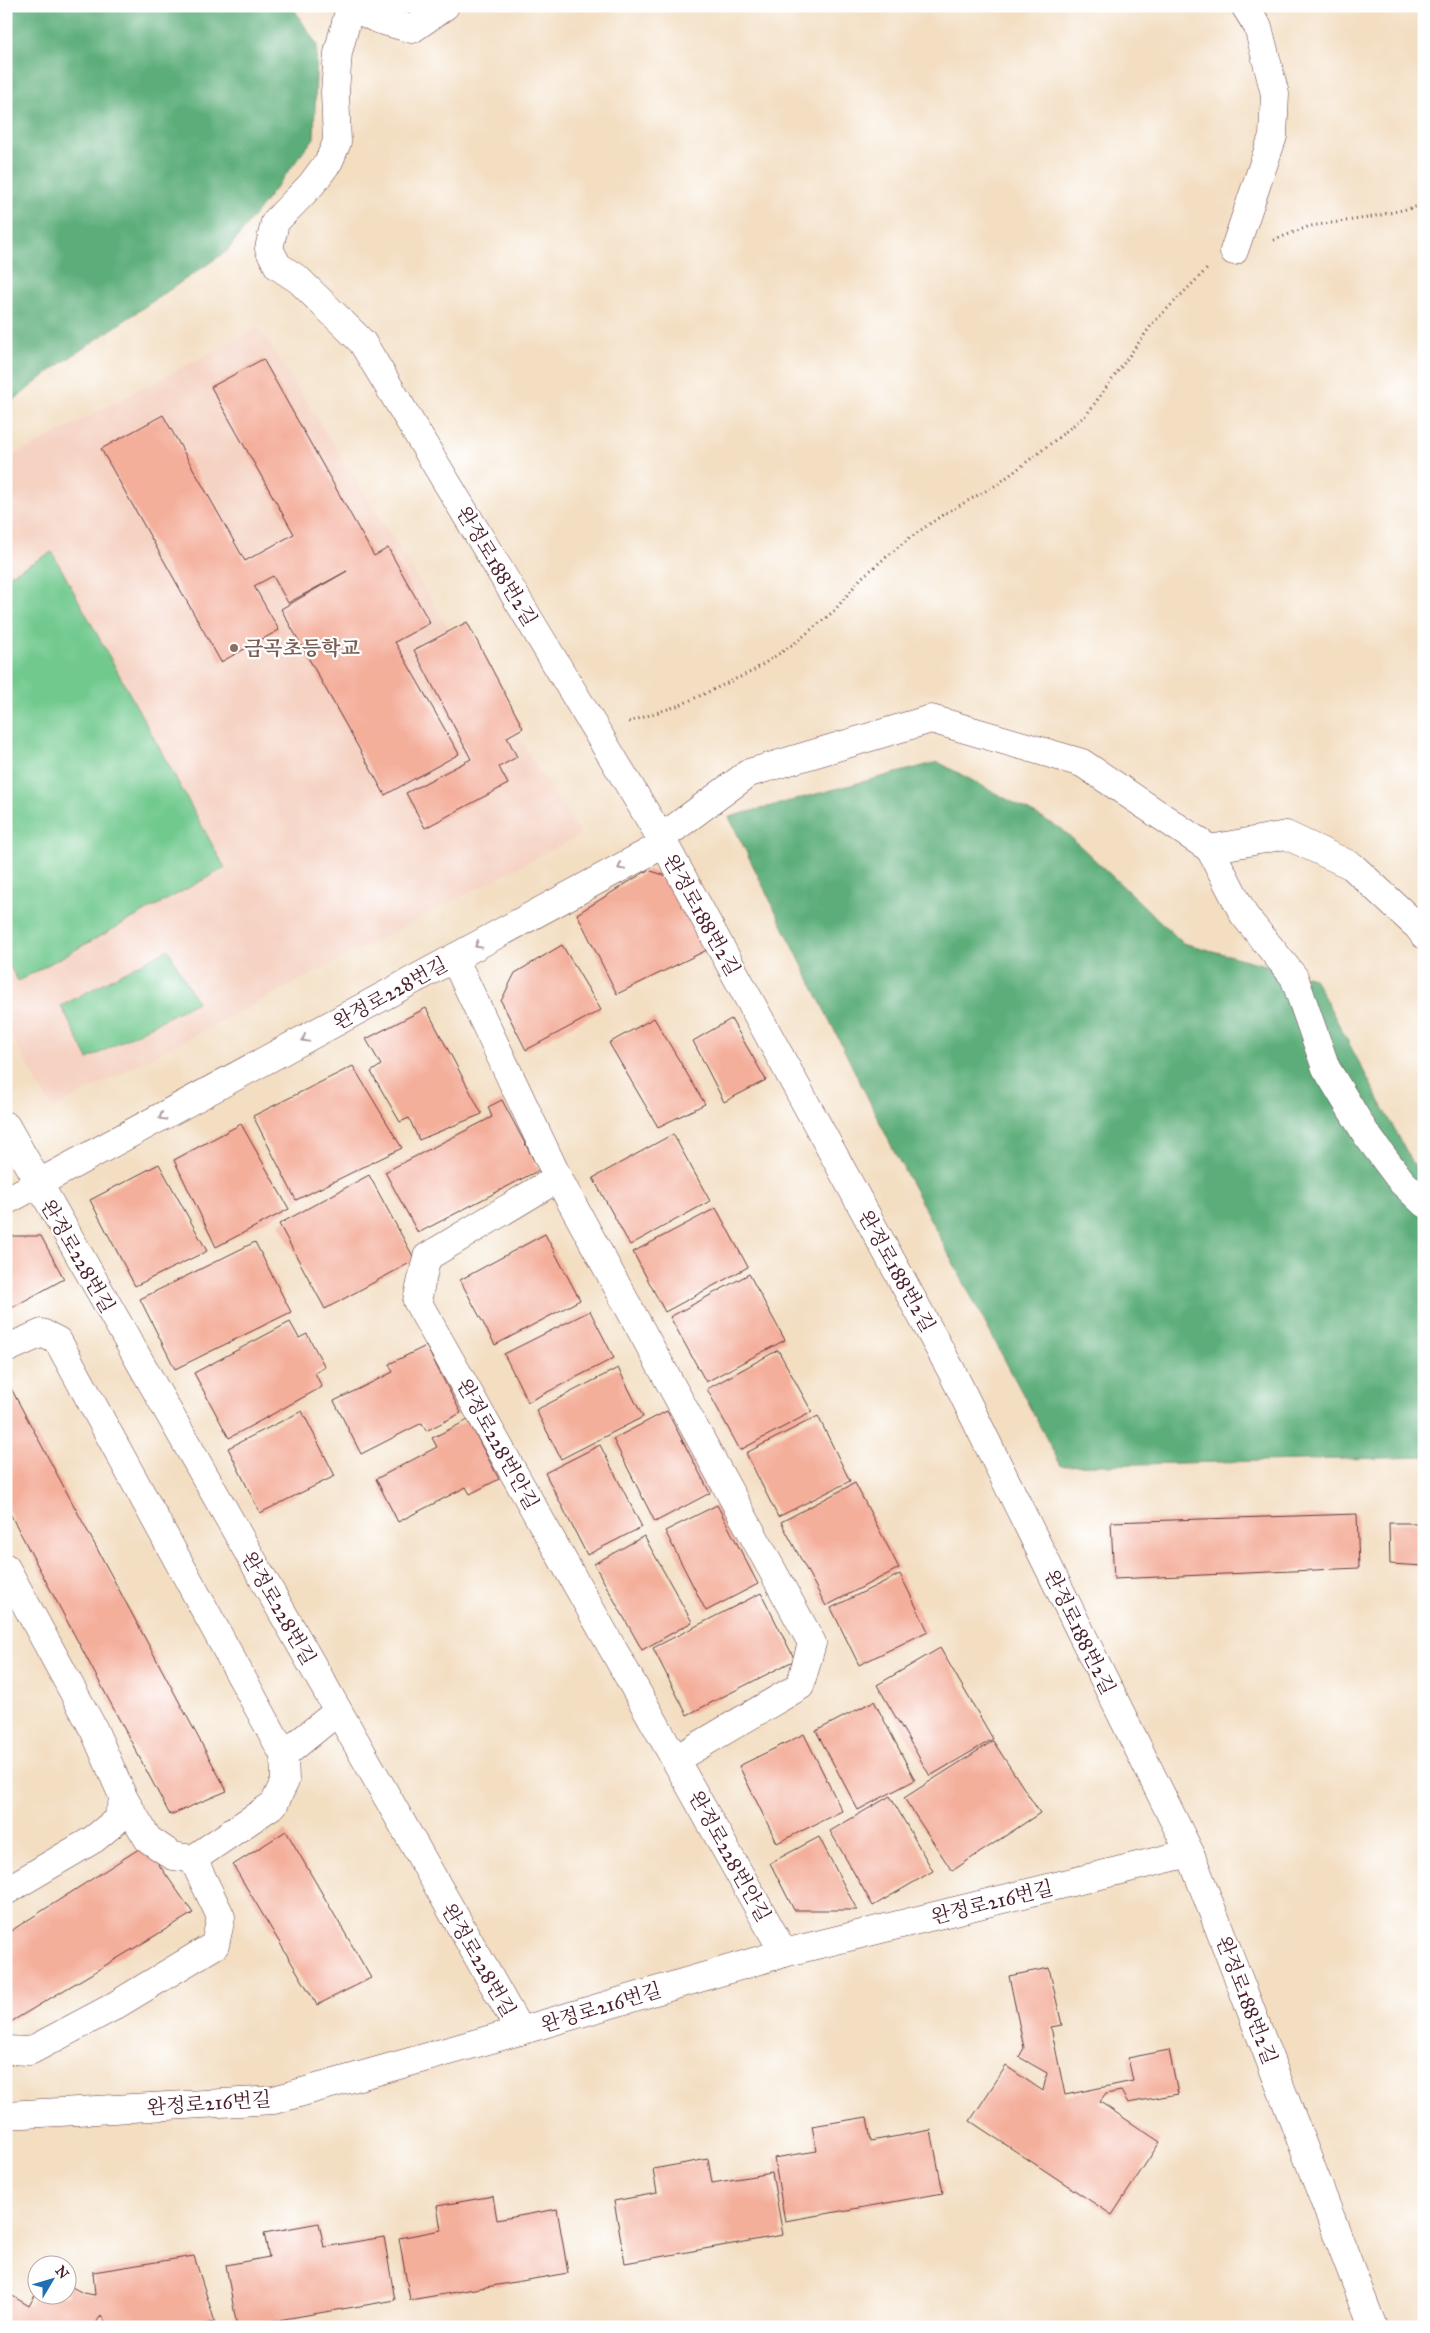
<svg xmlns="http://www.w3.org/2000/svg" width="1430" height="2333" viewBox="0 0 1430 2333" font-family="'IM FELL Great Primer','Noto Serif KR',serif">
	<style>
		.built { fill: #f5d2c2 }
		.green { fill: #71c98e; stroke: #5e745c }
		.forest { fill: #5cad79; stroke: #536652 }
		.building { fill: #f4af9b }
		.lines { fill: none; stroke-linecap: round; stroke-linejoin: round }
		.minor-casing { stroke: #633c42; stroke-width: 29 }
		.path { stroke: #633c42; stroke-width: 3; stroke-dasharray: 1 4; stroke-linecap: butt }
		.minor { stroke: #fff; stroke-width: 28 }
		.oneway { stroke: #ae9aa0 }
		.education-dot { fill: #8d6e63; stroke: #fff; stroke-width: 2 }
		.labels { text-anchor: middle; stroke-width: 4.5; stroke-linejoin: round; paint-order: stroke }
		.street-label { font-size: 20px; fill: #4a1f2b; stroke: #fff }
		.education-label { font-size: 20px; font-weight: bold; fill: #785e54; stroke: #fff; text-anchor: start }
	</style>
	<rect width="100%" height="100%" fill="#fff"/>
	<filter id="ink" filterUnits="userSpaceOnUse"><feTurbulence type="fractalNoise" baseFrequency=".02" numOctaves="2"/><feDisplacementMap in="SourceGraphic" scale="10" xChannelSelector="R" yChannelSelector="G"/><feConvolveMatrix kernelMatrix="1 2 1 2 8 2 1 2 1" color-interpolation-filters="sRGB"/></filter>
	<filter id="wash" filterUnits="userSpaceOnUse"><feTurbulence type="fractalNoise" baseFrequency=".0096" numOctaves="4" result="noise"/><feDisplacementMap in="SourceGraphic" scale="20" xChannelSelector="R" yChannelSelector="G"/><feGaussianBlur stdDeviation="1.12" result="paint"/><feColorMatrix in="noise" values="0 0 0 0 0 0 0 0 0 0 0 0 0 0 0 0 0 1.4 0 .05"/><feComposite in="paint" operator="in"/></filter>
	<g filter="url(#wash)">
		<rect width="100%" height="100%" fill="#f3dec2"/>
		<polygon class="built" points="259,327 580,835 52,1109 6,1026 6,460"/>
		<g class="green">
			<polygon points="52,552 225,868 18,981 6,960 6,577"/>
			<polygon points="168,949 197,1002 88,1059 61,1006"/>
		</g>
		<g class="forest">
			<polygon points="6,6 292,6 317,45 314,138 227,251 53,369 6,406"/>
			<polygon points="938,762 1062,829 1183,943 1314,978 1416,1169 1424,1172 1424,1457 1061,1466 895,1153 729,817"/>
		</g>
		<g id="blocks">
			<g class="building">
				<polygon points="263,359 374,556 388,548 430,623 395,642 459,754 385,795 281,609 347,571 288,603 273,576 254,586 279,630 221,662 101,449 163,415 245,561 294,534 211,387"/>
				<polygon points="467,622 523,728 507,737 517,757 499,767 508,784 425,828 406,793 471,759 414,650"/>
				<polygon points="648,870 673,878 707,950 617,994 577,914"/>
				<polygon points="562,945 601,1010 526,1050 501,1001 515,973"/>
				<polygon points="426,1008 482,1114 419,1140 409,1118 400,1122 371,1072 381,1065 366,1039"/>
				<polygon points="654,1018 705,1104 658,1127 609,1043"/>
				<polygon points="731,1019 766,1080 724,1102 693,1041"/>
				<polygon points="353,1066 402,1148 296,1200 253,1116"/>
				<polygon points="502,1100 539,1170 418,1233 385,1172 492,1117 488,1107"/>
				<polygon points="241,1124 289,1209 216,1247 174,1160"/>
				<polygon points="673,1134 710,1201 630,1245 593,1178"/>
				<polygon points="159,1164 207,1251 135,1286 90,1200"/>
				<polygon points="369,1175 415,1260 325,1309 279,1224"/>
				<polygon points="716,1208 748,1267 665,1312 633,1252"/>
				<polygon points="545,1234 580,1300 495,1345 460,1280"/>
				<polygon points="6,1236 41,1236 64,1279 6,1311"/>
				<polygon points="255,1242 291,1312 175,1369 140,1299"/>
				<polygon points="749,1274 785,1340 706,1382 670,1317"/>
				<polygon points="590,1311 614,1358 528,1402 504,1354"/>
				<polygon points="290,1322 299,1338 307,1334 325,1367 315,1373 322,1387 229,1438 194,1373"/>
				<polygon points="426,1346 461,1413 426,1431 422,1423 361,1454 334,1401 393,1372 389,1364"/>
				<polygon points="778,1350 812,1412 740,1450 707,1389"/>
				<polygon points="618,1368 643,1417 561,1459 536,1410"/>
				<polygon points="6,1379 227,1791 170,1815 6,1506"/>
				<polygon points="302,1411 335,1476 260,1513 228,1448"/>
				<polygon points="667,1411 710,1493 655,1522 613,1439"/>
				<polygon points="818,1416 850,1481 778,1517 746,1453"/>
				<polygon points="468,1420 499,1479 470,1494 466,1487 398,1522 376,1479 437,1447 432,1438"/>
				<polygon points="600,1445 642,1527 587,1555 545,1473"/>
				<polygon points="855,1483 899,1568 826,1606 781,1522"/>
				<polygon points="717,1505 758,1584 706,1611 665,1531"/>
				<polygon points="1357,1514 1359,1568 1114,1579 1111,1522"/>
				<polygon points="1389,1523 1424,1523 1424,1566 1390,1564"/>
				<polygon points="644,1536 692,1622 642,1650 594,1564"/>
				<polygon points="900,1574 928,1631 859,1665 831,1608"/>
				<polygon points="761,1593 795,1660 687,1715 653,1648"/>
				<polygon points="940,1648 993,1739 930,1776 877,1685"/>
				<polygon points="874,1701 915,1780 858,1810 816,1731"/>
				<polygon points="804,1734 842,1811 777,1843 739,1766"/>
				<polygon points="993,1741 1040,1813 952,1871 904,1798"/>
				<polygon points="890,1796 933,1871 873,1906 830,1831"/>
				<polygon points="286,1831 371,1978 317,2005 233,1865"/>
				<polygon points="819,1837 857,1910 794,1910 770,1863"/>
				<polygon points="145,1845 193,1913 9,2023 6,2018 6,1934"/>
				<polygon points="1049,1968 1062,2025 1051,2027 1065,2095 1133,2081 1128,2058 1169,2050 1178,2094 1128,2103 1121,2091 1106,2094 1100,2102 1160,2142 1112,2215 970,2121 1006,2066 1043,2091 1047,2073 1019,2057 1024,2048 1009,1976"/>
				<polygon points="867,2117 871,2141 931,2130 943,2193 785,2221 774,2158 817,2151 812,2126"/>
				<polygon points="708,2159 712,2183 772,2173 783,2235 625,2263 614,2201 657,2193 653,2169"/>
				<polygon points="493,2196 497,2220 557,2209 568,2273 410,2300 399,2238 441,2230 437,2206"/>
				<polygon points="319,2223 324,2247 384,2237 395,2300 237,2327 226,2265 269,2257 264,2233"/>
				<polygon points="194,2256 215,2322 187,2327 109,2327 101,2315 94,2327 6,2327 6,2292 29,2306 38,2290 38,2296 68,2296 68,2285 83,2293 95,2295 93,2272"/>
			</g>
		</g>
	</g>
	<g filter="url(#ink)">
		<use href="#blocks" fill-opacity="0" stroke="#633c42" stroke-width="1"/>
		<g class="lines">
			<g class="minor-casing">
				<g id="minor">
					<polyline points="350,6 377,19 412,29 445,6"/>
					<polyline points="350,7 338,53 335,92 337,142 329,161 311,185 275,222 269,249 278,266 299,280 362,342 661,838 951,1370 1190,1853 1373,2327"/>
					<polyline points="1234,251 1273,136 1275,94 1258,27 1245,6"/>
					<polyline points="661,838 749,773 931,719 1082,763 1210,849 1286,835 1352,866 1418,927 1424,935"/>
					<polyline points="1210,849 1244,915 1294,977 1326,1068 1366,1134 1402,1182 1424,1203"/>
					<polyline points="454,958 558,1178 812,1643 800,1686 676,1759"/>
					<polyline points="6,1126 520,2031"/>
					<polyline points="558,1178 427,1257 417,1301 784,1953"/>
					<polyline points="6,1201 664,844"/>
					<polyline points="6,1349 42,1333 58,1341 284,1755 285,1781 274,1804 193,1859 173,1856 148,1839 124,1799"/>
					<polyline points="6,1568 94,1730 124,1799 117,1820 94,1839 6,1891"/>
					<polyline points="284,1755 338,1711"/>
					<polyline points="6,2050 30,2051 111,2008 215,1945 221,1917 193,1859"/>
					<polyline points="6,2115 274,2100 520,2031 784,1953 1190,1853"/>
				</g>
			</g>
			<g class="path">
				<polyline points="1274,240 1310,226 1367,218 1424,205"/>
				<polyline points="629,722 680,705 753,671 795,643 834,611 861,578 908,539 944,514 998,484 1054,441 1087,414 1153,323 1207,269"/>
			</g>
			<use href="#minor" class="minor"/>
		</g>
		<defs><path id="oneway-chevron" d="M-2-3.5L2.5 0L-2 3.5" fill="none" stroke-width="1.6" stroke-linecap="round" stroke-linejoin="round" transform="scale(1.25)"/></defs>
		<g class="oneway">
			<use href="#oneway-chevron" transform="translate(621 867) rotate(151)"/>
			<use href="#oneway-chevron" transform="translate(478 945) rotate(151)"/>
			<use href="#oneway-chevron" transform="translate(305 1039) rotate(151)"/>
			<use href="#oneway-chevron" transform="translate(162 1117) rotate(151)"/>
		</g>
	</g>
	<circle class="education-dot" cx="234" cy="648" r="5"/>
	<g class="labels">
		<g class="street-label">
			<text transform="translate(497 566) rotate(59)" y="7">완정로188번2길</text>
			<text transform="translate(702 915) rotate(61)" y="7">완정로188번2길</text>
			<text transform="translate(390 993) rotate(-29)" y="7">완정로228번길</text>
			<text transform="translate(78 1256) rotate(60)" y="7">완정로228번길</text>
			<text transform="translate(897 1271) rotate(61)" y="7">완정로188번2길</text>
			<text transform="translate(498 1444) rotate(61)" y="7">완정로228번안길</text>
			<text transform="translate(279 1608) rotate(60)" y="7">완정로228번길</text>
			<text transform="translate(1080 1632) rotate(64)" y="7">완정로188번2길</text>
			<text transform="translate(730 1856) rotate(61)" y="7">완정로228번안길</text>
			<text transform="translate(992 1902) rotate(-14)" y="7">완정로216번길</text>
			<text transform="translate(479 1960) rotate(60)" y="7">완정로228번길</text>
			<text transform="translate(1247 2000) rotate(69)" y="7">완정로188번2길</text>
			<text transform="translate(601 2007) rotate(-17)" y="7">완정로216번길</text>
			<text transform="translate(209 2103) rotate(-4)" y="7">완정로216번길</text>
		</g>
		<g class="education-label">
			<text x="244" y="655">금곡초등학교</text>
		</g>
	</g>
	<rect width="1430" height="2333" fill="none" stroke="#fff" stroke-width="25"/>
	<g transform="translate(52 2280) rotate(52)"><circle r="24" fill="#ffffff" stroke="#b7a5aa"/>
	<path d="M0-4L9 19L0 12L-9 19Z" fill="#1f6fb2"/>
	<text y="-8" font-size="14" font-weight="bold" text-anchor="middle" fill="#4a1f2b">N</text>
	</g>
</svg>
